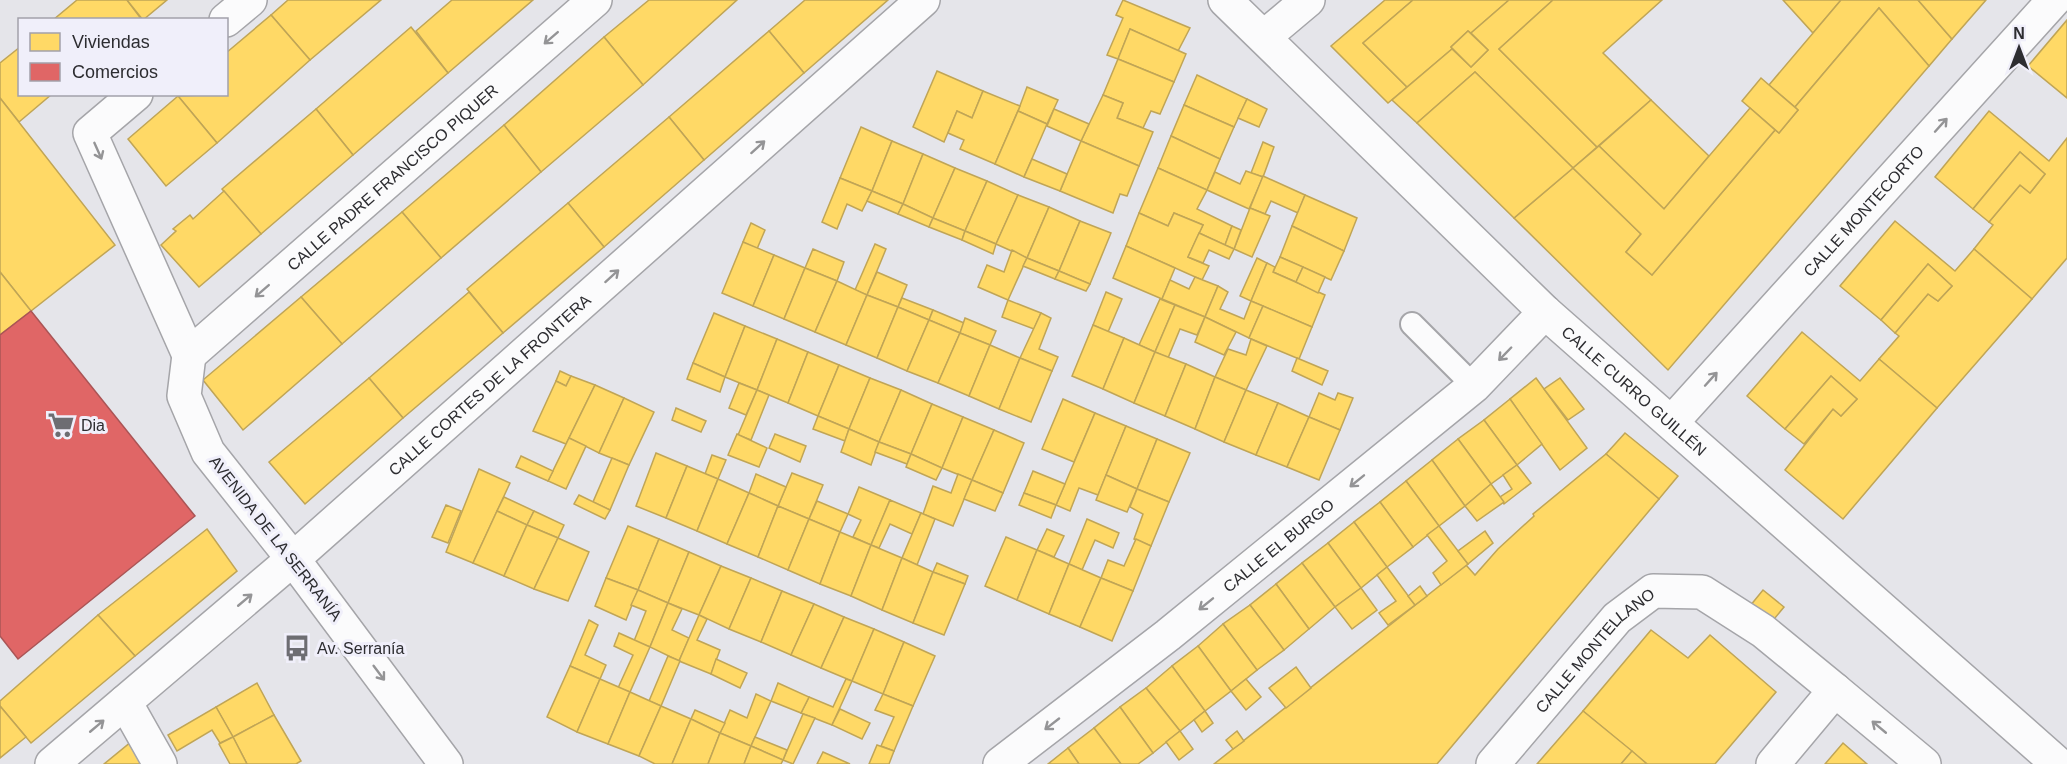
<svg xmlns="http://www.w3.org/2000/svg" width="2067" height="764" viewBox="0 0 2067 764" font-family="Helvetica,sans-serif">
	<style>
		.homes { fill: #ffd966; stroke: #c0a556; stroke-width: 1.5 }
		.shops { fill: #e06666; stroke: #aa5556; stroke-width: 1.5 }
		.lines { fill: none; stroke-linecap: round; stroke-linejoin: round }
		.lane-casing { stroke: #a5a5a9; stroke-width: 26 }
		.street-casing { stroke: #a5a5a9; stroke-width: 36 }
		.secondary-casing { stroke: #a5a5a9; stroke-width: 36 }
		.lane { stroke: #fbfbfc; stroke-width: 22 }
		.street { stroke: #fbfbfc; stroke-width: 33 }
		.secondary { stroke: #fbfbfc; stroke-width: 33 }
		.oneway { stroke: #949496 }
		.labels { text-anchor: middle; stroke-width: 6; stroke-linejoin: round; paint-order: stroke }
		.street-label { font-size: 16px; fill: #2d2d31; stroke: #f0effa }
		.poi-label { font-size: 16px; fill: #2d2d31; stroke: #f0effa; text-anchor: start }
	</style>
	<rect width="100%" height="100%" fill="#e5e5ea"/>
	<g class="homes">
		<polygon points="77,0 127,0 142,20 53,20"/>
		<polygon points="127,0 167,0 143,20"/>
		<polygon points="288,0 381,0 310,60 271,15"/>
		<polygon points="452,0 533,0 448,73 416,31"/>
		<polygon points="649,0 737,0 643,85 604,37"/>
		<polygon points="805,0 888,0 804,73 769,31"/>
		<polygon points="1123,0 1190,28 1178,51 1130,29 1118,59 1107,55 1123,18 1116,15"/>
		<polygon points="1385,0 1413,0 1363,43 1407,87 1388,103 1331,46"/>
		<polygon points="1413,0 1509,0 1471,33 1468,31 1451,47 1452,49 1407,87 1363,43"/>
		<polygon points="1509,0 1553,0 1499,49 1597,147 1573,168 1475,72 1417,123 1392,100 1452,49 1471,67 1488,50 1471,33"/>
		<polygon points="1553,0 1662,0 1603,53 1651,100 1597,147 1499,49"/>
		<polygon points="1783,0 1841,0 1813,33"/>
		<polygon points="1841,0 1918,0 1952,39 1929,66 1879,8 1795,107 1769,85"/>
		<polygon points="1918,0 1986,0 1952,39"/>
		<polygon points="1879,8 1929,66 1668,370 1514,218 1573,168 1641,234 1626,252 1652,275 1775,130 1779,133 1798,110 1795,107"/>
		<polygon points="271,15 310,60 217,143 178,96 226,94 226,53"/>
		<polygon points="2067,20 2067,98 2028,66"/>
		<polygon points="411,27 448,73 353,155 316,109"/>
		<polygon points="1130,29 1186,54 1174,82 1118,59"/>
		<polygon points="769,31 804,73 704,160 669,117"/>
		<polygon points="1468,31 1488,50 1471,67 1451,47"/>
		<polygon points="604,37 643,85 541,172 504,125"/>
		<polygon points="20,47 20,94 52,94 19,122 0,98 0,63"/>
		<polygon points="1118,59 1174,82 1160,114 1151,111 1143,128 1117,118 1123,103 1103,95"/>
		<polygon points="937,71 983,91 972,118 957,111 944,142 913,127"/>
		<polygon points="1475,72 1573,168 1514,218 1417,123"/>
		<polygon points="1197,75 1247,99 1234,127 1184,105"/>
		<polygon points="1761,78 1798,110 1779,133 1742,101"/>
		<polygon points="1027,87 1058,100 1047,124 1018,111"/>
		<polygon points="983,91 1020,106 995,164 960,149 964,140 948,133 957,111 972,118"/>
		<polygon points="1103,95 1123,103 1117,118 1153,132 1139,166 1081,141"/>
		<polygon points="178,96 217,143 166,186 128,139"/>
		<polygon points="0,98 115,245 31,311 0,272"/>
		<polygon points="1247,99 1267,109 1259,127 1238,118"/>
		<polygon points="1651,100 1709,156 1664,209 1599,146"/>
		<polygon points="1184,105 1234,127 1220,159 1171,136"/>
		<polygon points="1750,108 1775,130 1652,275 1626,252 1641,234 1573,168 1599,146 1664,209"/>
		<polygon points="316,109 353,155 261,234 222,189"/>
		<polygon points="1054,109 1089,124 1081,141 1047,126"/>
		<polygon points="1018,111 1047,124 1024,177 995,164"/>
		<polygon points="1989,111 2049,161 2067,138 2067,258 2032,299 1974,249 1993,225 1989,222 2020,185 2030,193 2045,174 2020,152 1973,209 1935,177"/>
		<polygon points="669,117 704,160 604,247 568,203"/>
		<polygon points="504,125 541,172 441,258 402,212"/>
		<polygon points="861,127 892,141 872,191 840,178"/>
		<polygon points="1171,136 1220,159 1207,190 1158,168"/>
		<polygon points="892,141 923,154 903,204 872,191"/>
		<polygon points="1081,141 1139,166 1127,196 1120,194 1113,213 1060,191"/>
		<polygon points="1263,142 1274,147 1263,177 1251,173"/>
		<polygon points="2020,152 2045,174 2030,193 2020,185 1989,222 1973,209"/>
		<polygon points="923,154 955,168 933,218 903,204"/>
		<polygon points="1032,159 1067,174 1060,191 1024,177"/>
		<polygon points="955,168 987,181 965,231 933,218"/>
		<polygon points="1158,168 1207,190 1197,209 1232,226 1225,245 1199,233 1203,225 1174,213 1168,226 1139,213"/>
		<polygon points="1246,171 1263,177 1249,209 1207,190 1215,172 1240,184"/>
		<polygon points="1263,176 1305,195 1298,213 1271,201 1265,214 1250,208"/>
		<polygon points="840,178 872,191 862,211 847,204 837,229 822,222"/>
		<polygon points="987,181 1018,195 996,244 965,231"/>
		<polygon points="224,191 261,234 199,287 161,245 176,231 173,229 190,215 193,219"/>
		<polygon points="872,191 903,204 898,214 867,201"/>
		<polygon points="1018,195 1049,207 1027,258 996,244"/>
		<polygon points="1305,195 1357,218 1344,251 1292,226"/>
		<polygon points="568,203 604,247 503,333 467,289"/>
		<polygon points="903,204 933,218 929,227 898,214"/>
		<polygon points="1049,207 1080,221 1059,271 1027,258"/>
		<polygon points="1250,208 1270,216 1252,257 1234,249"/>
		<polygon points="402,212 441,258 342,344 301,297"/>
		<polygon points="1139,213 1168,226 1174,213 1203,225 1188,257 1209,266 1202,280 1126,246"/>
		<polygon points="933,218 965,231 962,240 929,227"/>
		<polygon points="1080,221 1111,233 1090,284 1059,271"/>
		<polygon points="1895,221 1955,271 1974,249 2032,299 1937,408 1879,359 1899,336 1895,333 1928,294 1938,301 1952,286 1928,264 1881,320 1840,286"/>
		<polygon points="751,223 765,230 757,249 743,242"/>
		<polygon points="1232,226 1241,230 1234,249 1225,245"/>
		<polygon points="1292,226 1344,251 1331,280 1280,257"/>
		<polygon points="965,231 996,244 993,254 962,240"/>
		<polygon points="1199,233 1234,249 1229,259 1209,250 1203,263 1188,257"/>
		<polygon points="743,242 774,255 753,306 722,293"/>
		<polygon points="875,244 886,249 867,295 855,290"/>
		<polygon points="1126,246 1175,268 1162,299 1113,278"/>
		<polygon points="813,249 844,262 837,281 805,268"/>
		<polygon points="1012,250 1027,258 1008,300 978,287 987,265 1004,272"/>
		<polygon points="774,255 805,268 784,319 753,306"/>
		<polygon points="1280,257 1303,267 1296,282 1273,272"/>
		<polygon points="1027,258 1059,271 1055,279 1023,266"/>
		<polygon points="1257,258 1267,263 1251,301 1240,296"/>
		<polygon points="1267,263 1275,267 1273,272 1325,295 1312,327 1251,301"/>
		<polygon points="1928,264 1952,286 1938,301 1928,294 1895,333 1881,320"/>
		<polygon points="1303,267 1325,277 1318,293 1296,282"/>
		<polygon points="805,268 837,281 815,332 784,319"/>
		<polygon points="1059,271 1090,284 1086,291 1055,279"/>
		<polygon points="0,272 31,311 0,335"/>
		<polygon points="877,272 907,285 898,307 867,295"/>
		<polygon points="1195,277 1218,286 1205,317 1162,299 1170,280 1189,289"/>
		<polygon points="837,281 867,295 846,345 815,332"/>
		<polygon points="1218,286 1228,292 1220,309 1244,319 1251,301 1263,306 1249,338 1205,317"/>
		<polygon points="469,292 503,333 403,418 369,378"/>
		<polygon points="1106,292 1122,299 1108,332 1093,325"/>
		<polygon points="867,295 898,307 877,358 846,345"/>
		<polygon points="301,297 342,344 243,430 203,380"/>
		<polygon points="902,298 933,310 929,320 898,307"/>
		<polygon points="1160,299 1175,305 1155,352 1139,345"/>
		<polygon points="1008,300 1041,313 1034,329 1002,317"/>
		<polygon points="1175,305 1205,317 1197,335 1180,329 1168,358 1155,352"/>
		<polygon points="1263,306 1312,327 1299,359 1249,338"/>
		<polygon points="898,307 929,320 907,371 877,358"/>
		<polygon points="933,310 964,323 960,333 929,320"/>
		<polygon points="714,313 745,326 725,377 693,363"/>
		<polygon points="1041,313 1051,318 1039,349 1058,357 1052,371 1020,358"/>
		<polygon points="1205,317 1236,332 1224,355 1195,342"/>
		<polygon points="965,318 996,331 990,345 960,333"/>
		<polygon points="929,320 960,333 938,383 907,371"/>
		<polygon points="1093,325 1124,338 1103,389 1072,376"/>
		<polygon points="745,326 777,339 757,390 725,377"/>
		<polygon points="1802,332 1860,381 1879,359 1937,408 1843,519 1785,470 1833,409 1841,416 1857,399 1831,376 1785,429 1747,396"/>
		<polygon points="960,333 990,345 969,396 938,383"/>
		<polygon points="1124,338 1155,352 1134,403 1103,389"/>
		<polygon points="777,339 808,352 788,403 757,390"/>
		<polygon points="1251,339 1267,346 1246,390 1215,377 1228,349 1246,355"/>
		<polygon points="990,345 1020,358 999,409 969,396"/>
		<polygon points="808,352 839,365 818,416 788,403"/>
		<polygon points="1155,352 1186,364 1165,416 1134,403"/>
		<polygon points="1020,358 1052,371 1031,422 999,409"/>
		<polygon points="1297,358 1328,371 1322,385 1292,371"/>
		<polygon points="693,363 725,377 720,392 687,379"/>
		<polygon points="1186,364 1215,377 1195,429 1165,416"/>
		<polygon points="839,365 870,378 849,429 818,416"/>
		<polygon points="560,371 571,376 566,386 556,381"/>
		<polygon points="571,376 595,385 566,444 533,431 556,381 566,386"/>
		<polygon points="1831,376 1857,399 1841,416 1833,409 1804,444 1785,429"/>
		<polygon points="1215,377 1246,390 1224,442 1195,429"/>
		<polygon points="369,378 403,418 305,504 269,462"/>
		<polygon points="870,378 901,390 879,442 849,429"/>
		<polygon points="1536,378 1587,448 1560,470 1510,399"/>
		<polygon points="1560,378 1584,409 1568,420 1544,389"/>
		<polygon points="739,383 757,390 746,415 729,408"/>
		<polygon points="595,385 624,398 599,453 569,438"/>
		<polygon points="757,390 769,395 751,440 738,435"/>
		<polygon points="901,390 932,404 911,454 879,442"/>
		<polygon points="1246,390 1278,403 1256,455 1224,442"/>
		<polygon points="1319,393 1335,400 1338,393 1353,398 1340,430 1309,417"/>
		<polygon points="624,398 654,412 629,465 599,453"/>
		<polygon points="1063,399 1095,413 1074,462 1042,449"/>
		<polygon points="1510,399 1542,444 1517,465 1484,420"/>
		<polygon points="1278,403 1309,417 1287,467 1256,455"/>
		<polygon points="932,404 963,417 942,468 911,454"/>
		<polygon points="676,408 706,421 701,432 672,420"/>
		<polygon points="1095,413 1126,426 1098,495 1079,488 1070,511 1056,505"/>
		<polygon points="818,416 849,429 845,441 813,429"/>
		<polygon points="963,417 994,430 972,480 942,468"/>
		<polygon points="1309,417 1340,430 1319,480 1287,467"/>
		<polygon points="1484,420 1517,465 1491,484 1458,439"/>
		<polygon points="1126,426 1157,439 1137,489 1106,475"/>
		<polygon points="849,429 879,442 871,465 841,452"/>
		<polygon points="994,430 1024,443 1003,493 972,480"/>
		<polygon points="1625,433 1678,476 1659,499 1606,454"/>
		<polygon points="737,434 767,448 759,467 728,455"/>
		<polygon points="775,434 806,446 800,462 769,448"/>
		<polygon points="569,438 586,446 566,489 548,481"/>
		<polygon points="1157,439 1190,453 1169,502 1137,489"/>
		<polygon points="1458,439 1491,484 1465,506 1432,460"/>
		<polygon points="879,442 911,454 907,464 875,452"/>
		<polygon points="656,453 687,466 666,518 636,506"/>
		<polygon points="911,454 942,468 936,480 906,467"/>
		<polygon points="1606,454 1659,499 1437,764 1214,764 1466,565 1475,575 1498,549 1534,516 1533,514"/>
		<polygon points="712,455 726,460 718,479 705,474"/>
		<polygon points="521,456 553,471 548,481 516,467"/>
		<polygon points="612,458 629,465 610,510 593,502"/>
		<polygon points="1432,460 1465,506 1439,526 1406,481"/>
		<polygon points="1517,465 1531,483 1504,504 1500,497 1512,489 1503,475"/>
		<polygon points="687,466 718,479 697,531 666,518"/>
		<polygon points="479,469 510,483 473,563 446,552"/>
		<polygon points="1033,471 1065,484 1056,505 1024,493"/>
		<polygon points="792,473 823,485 809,519 778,506"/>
		<polygon points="756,474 786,487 778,506 749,493"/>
		<polygon points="958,474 972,480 953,526 923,514 933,486 951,493"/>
		<polygon points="1106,475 1137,489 1127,512 1096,500"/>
		<polygon points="718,479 749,493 727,544 697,531"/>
		<polygon points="972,480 1003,493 995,511 964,499"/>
		<polygon points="1406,481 1439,526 1413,547 1380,502"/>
		<polygon points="1491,484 1504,502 1477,521 1465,506"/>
		<polygon points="859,487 890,500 871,545 853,537 861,520 848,514"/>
		<polygon points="1137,489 1169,502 1151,546 1134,539 1143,514 1130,507"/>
		<polygon points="749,493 778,506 758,557 727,544"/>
		<polygon points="1024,493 1056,505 1051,518 1019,505"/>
		<polygon points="579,495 610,510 605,519 574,504"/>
		<polygon points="504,497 534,511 527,525 497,511"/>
		<polygon points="890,500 921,513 912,534 890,524 879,548 871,545"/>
		<polygon points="817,501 848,514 840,532 809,519"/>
		<polygon points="1380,502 1413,547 1387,567 1354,522"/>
		<polygon points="446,505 461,511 448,543 432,537"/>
		<polygon points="778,506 809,519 788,570 758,557"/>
		<polygon points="497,511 527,525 504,576 473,563"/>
		<polygon points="534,511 564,525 558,538 527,525"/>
		<polygon points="921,513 935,519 917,565 902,558"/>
		<polygon points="809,519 840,532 820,584 788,570"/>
		<polygon points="1087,519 1119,533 1113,548 1095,540 1082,570 1069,564"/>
		<polygon points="1354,522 1387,567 1361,588 1328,543"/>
		<polygon points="527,525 558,538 534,589 504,576"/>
		<polygon points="628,526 659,539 638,590 606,578"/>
		<polygon points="1439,526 1468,564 1441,585 1433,573 1447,561 1427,535"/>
		<polygon points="207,529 237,571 135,656 98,615"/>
		<polygon points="1047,529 1064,536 1054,557 1037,550"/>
		<polygon points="1485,531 1493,543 1468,564 1458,551"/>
		<polygon points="840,532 871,545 851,596 820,584"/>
		<polygon points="1006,537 1037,550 1017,600 985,586"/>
		<polygon points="558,538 589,552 568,601 534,589"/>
		<polygon points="659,539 689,552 668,603 638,590"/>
		<polygon points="1136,539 1151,546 1133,591 1101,578 1108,560 1124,566"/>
		<polygon points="1328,543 1361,588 1335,607 1302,563"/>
		<polygon points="871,545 902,558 882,610 851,596"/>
		<polygon points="1037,550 1069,564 1049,614 1017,600"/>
		<polygon points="689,552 721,566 699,615 668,603"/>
		<polygon points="902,558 933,572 913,623 882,610"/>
		<polygon points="937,563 968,576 965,584 933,572"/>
		<polygon points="1302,563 1335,607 1309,629 1276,584"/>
		<polygon points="1069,564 1101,578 1080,627 1049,614"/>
		<polygon points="721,566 751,578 729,629 699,615"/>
		<polygon points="1387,567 1415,605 1388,625 1379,613 1396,601 1377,575"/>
		<polygon points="933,572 965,584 944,635 913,623"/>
		<polygon points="606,578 638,590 626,620 595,606"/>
		<polygon points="751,578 782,591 761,642 729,629"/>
		<polygon points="1101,578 1133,591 1112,641 1080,627"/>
		<polygon points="1276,584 1309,629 1284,650 1250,605"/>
		<polygon points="1420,586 1427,596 1415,605 1408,596"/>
		<polygon points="1361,588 1377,610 1352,629 1335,607"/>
		<polygon points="638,590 668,603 650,647 634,641 646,611 631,605"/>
		<polygon points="1763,590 1784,607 1770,624 1750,606"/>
		<polygon points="782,591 814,604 791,655 761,642"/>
		<polygon points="668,603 682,609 672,630 689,638 679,661 650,647"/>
		<polygon points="814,604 844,617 821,668 791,655"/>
		<polygon points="1250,605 1284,650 1257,670 1223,624"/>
		<polygon points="98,615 135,656 31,743 0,706 0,701"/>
		<polygon points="699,615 707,619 697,640 720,650 711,674 679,661"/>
		<polygon points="844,617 874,629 852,681 821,668"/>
		<polygon points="589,620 598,625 585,655 606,665 600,679 570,666"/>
		<polygon points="1223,624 1257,670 1231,691 1198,646"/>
		<polygon points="874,629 904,642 883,694 852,681"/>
		<polygon points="1651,630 1688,658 1710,635 1776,692 1715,764 1647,764 1583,711"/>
		<polygon points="619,633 650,647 630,692 618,688 633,655 614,646"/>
		<polygon points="904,642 935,656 913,706 883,694"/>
		<polygon points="1198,646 1231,691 1205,711 1172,666"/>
		<polygon points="668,656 680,661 661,706 649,701"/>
		<polygon points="716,659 747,673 740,688 711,674"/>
		<polygon points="570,666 600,679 577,732 547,717"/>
		<polygon points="1172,666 1205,711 1180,731 1146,688"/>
		<polygon points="1296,667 1311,688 1286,708 1269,688"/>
		<polygon points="600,679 630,692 608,744 577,732"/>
		<polygon points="846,679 852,681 832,725 801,713 809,697 833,707"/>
		<polygon points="1246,679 1261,697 1246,710 1231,691"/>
		<polygon points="257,683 274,715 233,737 216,707"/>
		<polygon points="778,683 809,697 801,713 771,701"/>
		<polygon points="1146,688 1180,731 1153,753 1120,707"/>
		<polygon points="630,692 661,706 639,756 608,744"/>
		<polygon points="756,694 771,701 751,746 720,733 730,710 747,718"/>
		<polygon points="883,694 913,706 894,751 881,746 894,717 875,710"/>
		<polygon points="0,706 26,737 0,758"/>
		<polygon points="661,706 691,719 672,764 655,764 639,756"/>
		<polygon points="216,707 233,737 220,743 212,730 177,751 168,735"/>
		<polygon points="1120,707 1153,753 1138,764 1121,764 1094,728"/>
		<polygon points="840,709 870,723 862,739 832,725"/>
		<polygon points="695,710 725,723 720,733 691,719"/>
		<polygon points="1205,711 1213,723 1202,732 1194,720"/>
		<polygon points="1583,711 1632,751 1621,764 1537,764"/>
		<polygon points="803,714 815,718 793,764 783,760"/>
		<polygon points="274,715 301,761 296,764 247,764 233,737"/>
		<polygon points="691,719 720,733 708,764 672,764"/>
		<polygon points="1094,728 1121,764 1079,764 1068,748"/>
		<polygon points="1180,731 1193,749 1179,760 1166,742"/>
		<polygon points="1237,731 1244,741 1233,749 1226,740"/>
		<polygon points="720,733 751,746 744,764 708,764"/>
		<polygon points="233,737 247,764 230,764 219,744"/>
		<polygon points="755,737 787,750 783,760 751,746"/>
		<polygon points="131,742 144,764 104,764"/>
		<polygon points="1843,743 1867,764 1825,764"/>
		<polygon points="877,745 894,751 889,764 869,764"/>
		<polygon points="751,746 783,760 781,764 744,764"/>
		<polygon points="1068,748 1079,764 1048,764"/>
		<polygon points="1632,751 1647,764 1621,764"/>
		<polygon points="823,752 850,764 817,764"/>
	</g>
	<polygon class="shops" points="31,311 195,516 18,659 0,636 0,335"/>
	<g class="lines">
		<g class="lane-casing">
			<polyline id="lane" points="1412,324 1474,386"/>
		</g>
		<g class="street-casing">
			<g id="street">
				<polyline points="226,20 250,0"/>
				<polyline points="1264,37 1308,0"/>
				<polyline points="136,94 90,133 189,355"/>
				<path id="s1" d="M189,355L595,0"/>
				<polyline points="189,355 184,396 208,452 293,559"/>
				<path id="s2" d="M1672,422L2054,0"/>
				<polyline points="1835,690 1924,764"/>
				<polyline points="125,702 160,764"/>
				<path id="s3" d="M1493,764L1617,618L1653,591L1702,592L1763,631L1835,690L1773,764"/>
			</g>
		</g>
		<g class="secondary-casing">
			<g id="secondary">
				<path id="s4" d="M1225,0L1545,312L2058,764"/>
				<polyline points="293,559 446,764"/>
				<path id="s5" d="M52,764L293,559L923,0"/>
				<path id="s6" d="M1000,764L1168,635L1474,386L1545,312"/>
			</g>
		</g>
		<use href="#lane" class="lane"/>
		<use href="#street" class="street"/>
		<use href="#secondary" class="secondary"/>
	</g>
	<defs><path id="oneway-shaft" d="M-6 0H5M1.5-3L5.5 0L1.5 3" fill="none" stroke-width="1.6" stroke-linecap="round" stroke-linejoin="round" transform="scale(1.5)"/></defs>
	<g class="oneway">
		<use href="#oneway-shaft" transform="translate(551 38) rotate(139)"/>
		<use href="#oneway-shaft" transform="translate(1941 125) rotate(-48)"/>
		<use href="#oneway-shaft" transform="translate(758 147) rotate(-42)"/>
		<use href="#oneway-shaft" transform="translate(98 151) rotate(66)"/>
		<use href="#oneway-shaft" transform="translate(612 276) rotate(-42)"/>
		<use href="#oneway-shaft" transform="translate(262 291) rotate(139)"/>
		<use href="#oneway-shaft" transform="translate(1505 354) rotate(134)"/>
		<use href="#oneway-shaft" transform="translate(1711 379) rotate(-48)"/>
		<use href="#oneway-shaft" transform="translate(1357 481) rotate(141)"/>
		<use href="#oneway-shaft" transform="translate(245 600) rotate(-40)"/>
		<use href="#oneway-shaft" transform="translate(1206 604) rotate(141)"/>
		<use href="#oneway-shaft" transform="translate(379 673) rotate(53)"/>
		<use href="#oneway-shaft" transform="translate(1052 724) rotate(142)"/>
		<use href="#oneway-shaft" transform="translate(97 726) rotate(-40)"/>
		<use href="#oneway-shaft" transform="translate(1879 727) rotate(-140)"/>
	</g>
	<defs>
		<g id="supermarket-bare" transform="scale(2.07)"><path d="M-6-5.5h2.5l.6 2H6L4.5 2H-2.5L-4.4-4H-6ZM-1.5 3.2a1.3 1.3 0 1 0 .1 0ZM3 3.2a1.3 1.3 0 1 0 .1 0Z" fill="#6d6d72" stroke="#f0effa" stroke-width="2.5" paint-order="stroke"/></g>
		<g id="bus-bare" transform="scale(2.07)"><path d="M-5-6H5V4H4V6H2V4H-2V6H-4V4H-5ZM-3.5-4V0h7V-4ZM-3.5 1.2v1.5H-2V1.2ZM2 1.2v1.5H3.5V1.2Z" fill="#6d6d72" stroke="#f0effa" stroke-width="2.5" paint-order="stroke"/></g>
	</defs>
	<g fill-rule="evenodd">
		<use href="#supermarket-bare" x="61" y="425"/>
		<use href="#bus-bare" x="297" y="648"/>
	</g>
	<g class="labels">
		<g class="street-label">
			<text dy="6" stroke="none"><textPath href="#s1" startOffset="270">CALLE PADRE FRANCISCO PIQUER</textPath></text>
			<text dy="6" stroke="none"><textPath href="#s2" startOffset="285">CALLE MONTECORTO</textPath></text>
			<text dy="6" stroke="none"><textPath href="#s5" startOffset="579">CALLE CORTES DE LA FRONTERA</textPath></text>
			<text dy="6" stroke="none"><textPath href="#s4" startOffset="566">CALLE CURRO GUILLÉN</textPath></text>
			<text transform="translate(276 538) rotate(52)" y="6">AVENIDA DE LA SERRANÍA</text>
			<text dy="6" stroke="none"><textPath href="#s6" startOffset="354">CALLE EL BURGO</textPath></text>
			<text dy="6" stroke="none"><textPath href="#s3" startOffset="153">CALLE MONTELLANO</textPath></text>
		</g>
		<g class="poi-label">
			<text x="81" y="431">Dia</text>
			<text x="317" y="654">Av. Serranía</text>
		</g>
	</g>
	<rect x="18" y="18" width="210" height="78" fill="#f0effa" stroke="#a2a1aa" stroke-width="1.5"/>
	<rect x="30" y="33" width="30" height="18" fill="#ffd966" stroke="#a2a1aa" stroke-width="1.5"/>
	<text x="72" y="48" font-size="18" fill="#2d2d31">Viviendas</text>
	<rect x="30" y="63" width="30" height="18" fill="#e06666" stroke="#a2a1aa" stroke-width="1.5"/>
	<text x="72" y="78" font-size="18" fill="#2d2d31">Comercios</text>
	<g transform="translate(2019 48)" stroke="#f0effa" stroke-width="4.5" paint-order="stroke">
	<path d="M0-4.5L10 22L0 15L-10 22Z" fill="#2d2d31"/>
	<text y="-9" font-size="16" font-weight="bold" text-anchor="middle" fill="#2d2d31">N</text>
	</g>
</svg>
